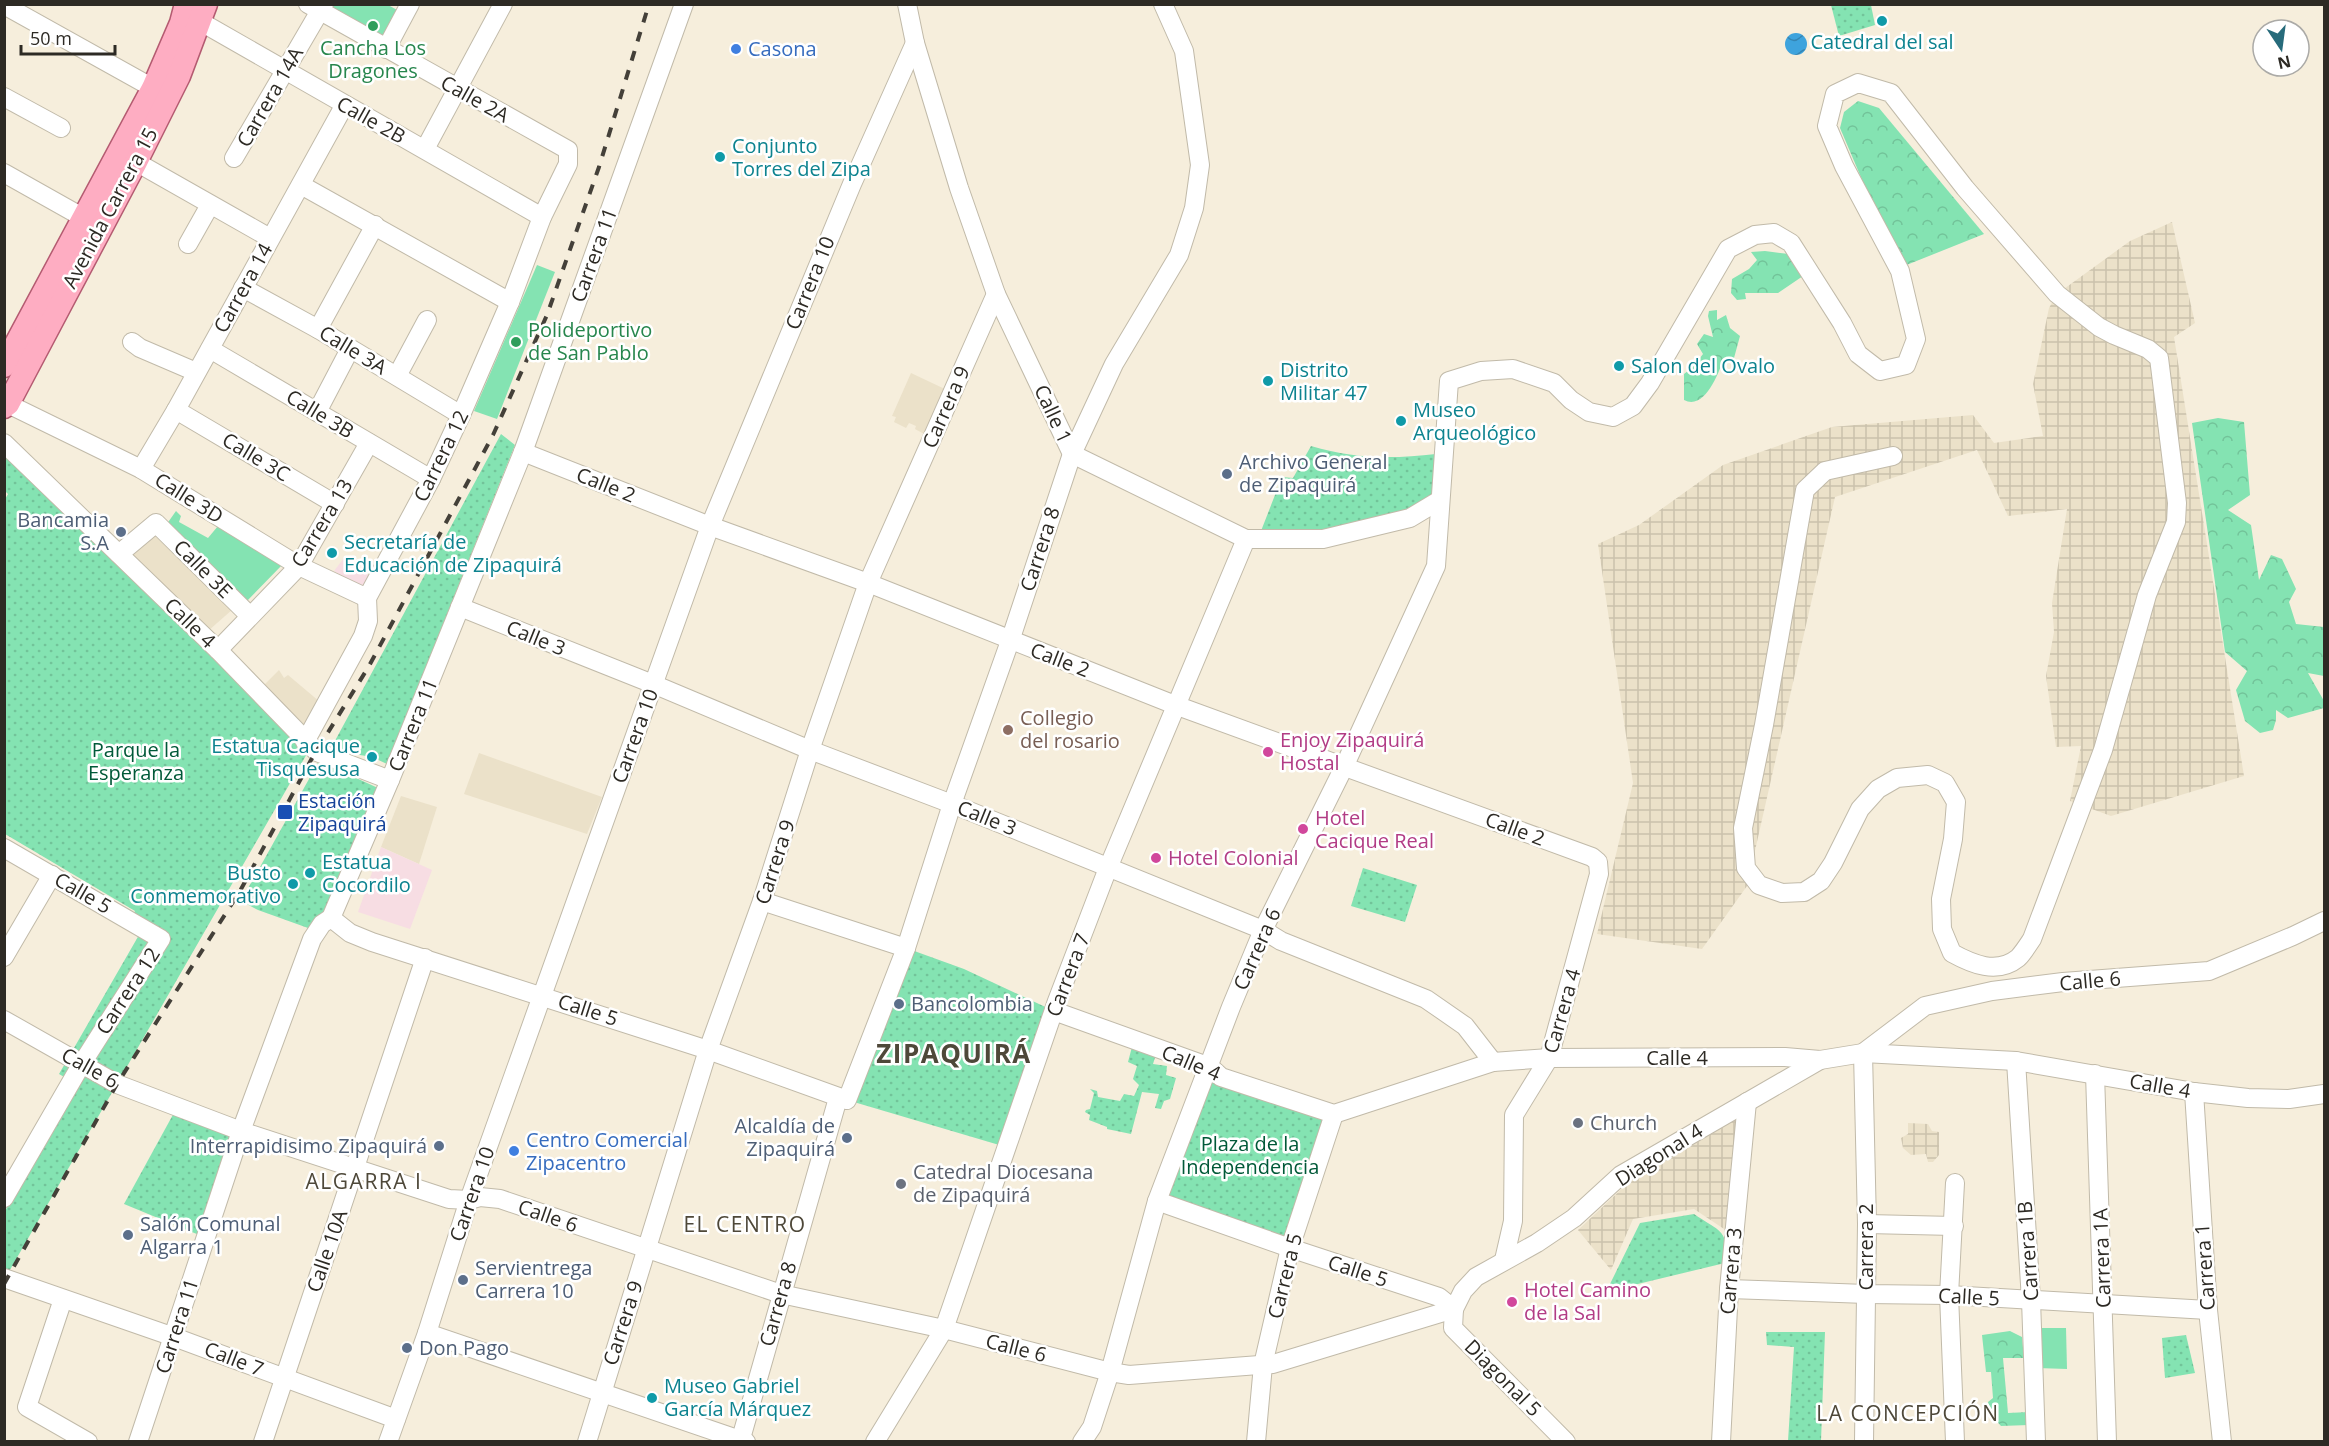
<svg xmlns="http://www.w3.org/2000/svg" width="2329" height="1446" viewBox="0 0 2329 1446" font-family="'Open Sans',sans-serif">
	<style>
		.built { fill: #ebe1c9 }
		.industrial { fill: url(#industrial-grid) }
		.medical { fill: #f7dde3 }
		.grass { fill: #84e3b2 }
		.forest { fill: url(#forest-crowns) }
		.park { fill: url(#park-dots) }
		.water { fill: url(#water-waves) }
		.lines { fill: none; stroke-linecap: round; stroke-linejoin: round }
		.minor-casing { stroke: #c1baa9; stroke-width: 20 }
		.major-casing { stroke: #b45b71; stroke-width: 25 }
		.minor { stroke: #fff; stroke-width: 18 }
		.major { stroke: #feadc2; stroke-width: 22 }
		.rail { stroke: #444039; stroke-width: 4; stroke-dasharray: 10 10; stroke-linecap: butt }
		.culture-dot { fill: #0f9aa8; stroke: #fff; stroke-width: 2 }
		.leisure-dot { fill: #2e9e5b; stroke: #fff; stroke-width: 2 }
		.shop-dot { fill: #3f7fe0; stroke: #fff; stroke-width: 2 }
		.service-dot { fill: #5c6f8a; stroke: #fff; stroke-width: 2 }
		.education-dot { fill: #8d6e63; stroke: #fff; stroke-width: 2 }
		.hotel-dot { fill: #d1479c; stroke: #fff; stroke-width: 2 }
		.transit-dot { fill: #1a4fb4; stroke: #fff; stroke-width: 2 }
		.worship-dot { fill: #6b7280; stroke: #fff; stroke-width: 2 }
		.labels { text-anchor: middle; stroke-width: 5; stroke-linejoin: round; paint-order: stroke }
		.culture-label { font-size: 20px; fill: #0d838f; stroke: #fff; text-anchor: start }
		.leisure-label { font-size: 20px; fill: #27864d; stroke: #fff }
		.shop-label { font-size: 20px; fill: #366cbe; stroke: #fff; text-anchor: start }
		.street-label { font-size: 20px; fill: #2d2a24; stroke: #fff }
		.service-label { font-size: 20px; fill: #4e5e75; stroke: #fff; text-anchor: start }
		.education-label { font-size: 20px; fill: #785e54; stroke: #fff; text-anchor: start }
		.hotel-label { font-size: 20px; fill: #b23c85; stroke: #fff; text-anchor: start }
		.park-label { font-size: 20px; fill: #005938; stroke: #fff }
		.transit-label { font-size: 20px; fill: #164399; stroke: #fff; text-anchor: start }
		.worship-label { font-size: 20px; fill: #5b616d; stroke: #fff; text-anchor: start }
		.neighbourhood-label { font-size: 21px; letter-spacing: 1.5px; fill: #4e4839; stroke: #fff }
		.district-label { font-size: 26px; font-weight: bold; letter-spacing: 1.5px; fill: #4e4839; stroke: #fff }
	</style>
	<defs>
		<pattern id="industrial-grid" width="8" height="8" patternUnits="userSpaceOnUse" patternTransform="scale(1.5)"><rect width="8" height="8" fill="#ebe1c9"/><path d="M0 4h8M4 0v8" fill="none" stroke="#cac1ac"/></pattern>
		<pattern id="forest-crowns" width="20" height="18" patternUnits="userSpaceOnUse" patternTransform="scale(1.5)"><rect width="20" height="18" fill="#84e3b2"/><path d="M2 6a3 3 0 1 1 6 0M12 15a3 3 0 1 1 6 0" fill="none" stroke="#72c399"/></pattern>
		<pattern id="park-dots" width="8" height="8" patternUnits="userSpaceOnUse" patternTransform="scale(1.5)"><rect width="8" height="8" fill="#84e3b2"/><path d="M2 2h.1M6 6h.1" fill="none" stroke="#72c399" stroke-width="1.8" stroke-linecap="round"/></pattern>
		<pattern id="water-waves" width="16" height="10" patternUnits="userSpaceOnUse" patternTransform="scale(1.5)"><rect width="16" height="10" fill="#3ea3dd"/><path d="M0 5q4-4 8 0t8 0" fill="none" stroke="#3485b3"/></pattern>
	</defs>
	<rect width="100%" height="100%" fill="#f6eedc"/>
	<g class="built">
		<polygon points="911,373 947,390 924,434 915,429 916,426 909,423 906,428 894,422 896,417 892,416"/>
		<polygon points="158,528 233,609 208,631 131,553"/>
		<polygon points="279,670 284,678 288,675 320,702 303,726 264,685"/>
		<polygon points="479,753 602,797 587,834 464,794"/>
		<polygon points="401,796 437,807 419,864 381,847"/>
	</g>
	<g class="industrial">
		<polygon points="2172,222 2195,323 2174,337 2244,776 2111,816 2070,801 2081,746 2056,747 2046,676 2054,632 2052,603 2067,509 2008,516 1977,450 1835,497 1747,886 1702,949 1597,934 1633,783 1598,544 1639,525 1723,465 1832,427 1973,415 1994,443 2043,436 2033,384 2049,308 2057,294 2130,241"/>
		<polygon points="1742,1116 1730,1233 1694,1209 1633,1219 1611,1270 1578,1230 1628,1183"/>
		<polygon points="1908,1123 1928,1124 1932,1131 1939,1132 1939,1155 1933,1162 1928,1162 1926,1154 1911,1155 1903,1148 1901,1138 1908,1134"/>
	</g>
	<g class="medical">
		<polygon points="344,558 371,577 364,588 334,571"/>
		<polygon points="381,847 432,870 410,929 358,912"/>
	</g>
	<g class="grass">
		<polygon points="334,4 388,5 399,11 383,39 330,12"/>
		<polygon points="537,265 555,272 497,419 474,411"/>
		<polygon points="176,511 181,516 179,522 208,538 218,526 283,564 247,601 164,528"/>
		<polygon points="2039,1328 2066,1328 2067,1369 2037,1368"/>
	</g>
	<g class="forest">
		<polygon points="1858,101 1879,108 1984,234 1904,266 1863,182 1840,128 1844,112"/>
		<polygon points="1765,251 1789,254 1803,276 1778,293 1745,293 1746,299 1737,300 1731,293 1732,279 1749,269 1757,260 1751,252"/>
		<path d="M1717,310V320L1726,315L1730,328L1740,336L1734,358H1724C1719,372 1705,411 1684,400V374L1693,367L1703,354L1697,344L1704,334L1713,337L1708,316L1709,311Z"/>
		<polygon points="2218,418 2244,422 2250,495 2228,510 2251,525 2259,580 2271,555 2282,559 2296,589 2289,602 2296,624 2324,627 2324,676 2308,673 2324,701 2324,708 2288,718 2276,710 2276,720 2273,730 2260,733 2245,721 2236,690 2247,671 2225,652 2192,423"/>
		<polygon points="2010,1331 2022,1337 2024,1358 2003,1358 2008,1413 2029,1412 2029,1425 2001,1426 1991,1415 1988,1402 1993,1398 1991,1372 1986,1372 1982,1335"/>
	</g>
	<g class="park">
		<polygon points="1831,5 1871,5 1875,25 1839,36"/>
		<polygon points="501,434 515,445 387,764 372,757 330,750"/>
		<path d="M1311,446C1354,459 1392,459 1436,454L1434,496L1411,514L1323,535L1261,531L1282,477L1293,478Z"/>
		<polygon points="4,447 308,752 7,1275 4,1274 5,1211 78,1085 59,1074 139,935 127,927 135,911 5,834 4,501 8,494 5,491"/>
		<polygon points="319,761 378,788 323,918 308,928 258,910 241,901"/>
		<polygon points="1363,868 1417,885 1405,922 1351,906"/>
		<polygon points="906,948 964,969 1054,1011 1006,1147 847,1100"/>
		<polygon points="1133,1043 1157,1051 1153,1064 1167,1066 1166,1075 1176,1078 1170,1099 1164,1101 1161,1109 1155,1108 1159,1094 1142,1092 1131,1134 1107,1129 1107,1127 1089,1120 1090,1115 1085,1112 1086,1110 1090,1109 1094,1093 1090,1089 1097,1091 1098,1097 1120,1101 1124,1094 1134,1096 1139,1085 1133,1079 1137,1066 1128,1062"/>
		<polygon points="1210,1075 1331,1117 1286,1245 1166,1203"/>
		<polygon points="175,1111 238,1133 204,1237 124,1204"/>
		<path d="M1694,1214C1720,1232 1729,1229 1725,1263L1617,1289L1610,1284L1640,1223Z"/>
		<polygon points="1766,1332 1825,1332 1821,1441 1788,1441 1794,1347 1767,1345"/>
		<polygon points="2186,1335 2195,1373 2165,1378 2162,1338"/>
	</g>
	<circle class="water" cx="1796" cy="44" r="11"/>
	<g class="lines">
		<g class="minor-casing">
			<g id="minor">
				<polyline points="907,4 915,43 959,188 996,294 1072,454 1246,539 1323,539 1410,518 1440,500"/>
				<polyline points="4,5 153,88"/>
				<polyline points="201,22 542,217"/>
				<polyline points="386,49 410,4"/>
				<polyline points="4,97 61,128"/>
				<polyline points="425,149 503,4"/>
				<polyline points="234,158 324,4"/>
				<polyline points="136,162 270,238"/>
				<polyline points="4,173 84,218"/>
				<polyline points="301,185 510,302"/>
				<polyline points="188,244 210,205"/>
				<polyline points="243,288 318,329 461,415"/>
				<polyline points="318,329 375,225"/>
				<polyline points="132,342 140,348 196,372"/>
				<polyline points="210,349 431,479"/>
				<polyline points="397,376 427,320"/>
				<polyline points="8,404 141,469 299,566 367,598"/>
				<polyline points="176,410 335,504"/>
				<polyline points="317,412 350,349"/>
				<polyline points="4,443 218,650 317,752 390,780"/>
				<polyline points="523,452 710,526 868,583 1175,705 1592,857 1598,862 1599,874 1549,1058 1514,1115 1513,1221 1504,1260"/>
				<polyline points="141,469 176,410 344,106"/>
				<polyline points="119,554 156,523 250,616"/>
				<polyline points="460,607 653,684 810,750 952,804 1263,930 1281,941 1426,999 1465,1026 1493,1062"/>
				<polyline points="218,650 299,566 369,443"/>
				<polyline points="305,742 363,636 368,621 367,598 431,479 461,415 510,302 542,217 568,164 568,150 308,4"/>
				<polyline points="4,848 161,939 81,1065 4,1198"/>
				<polyline points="762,901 906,948"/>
				<polyline points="331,918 350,933 372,942 708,1050 847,1100 906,948 952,804 1010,641 1072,454 1114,364 1179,255 1194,208 1200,165 1184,51 1163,4"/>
				<polyline points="4,957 52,875"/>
				<polyline points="1054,1011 1210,1067 1221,1077 1334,1114 1493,1062 1549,1058 1785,1057 1820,1060 1863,1053 2016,1061 2194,1092 2248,1098 2289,1099 2324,1094"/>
				<polyline points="4,1020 117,1084 241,1131 449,1199 469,1200 480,1197 500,1199 781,1294 944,1329 1110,1372 1129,1375 1273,1364 1454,1309 1463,1291 1476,1277 1537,1243 1574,1218 1621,1175 1820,1060"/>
				<polyline points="2016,1061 2031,1300 2036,1442"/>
				<polyline points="2095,1074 2107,1442"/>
				<polyline points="2194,1092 2208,1310 2222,1442"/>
				<polyline points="1157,1201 1290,1248 1439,1297 1454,1309"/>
				<polyline points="1867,1224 1954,1226"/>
				<polyline points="4,1278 174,1337 396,1419"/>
				<polyline points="1729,1289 1866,1294 1949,1295 2208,1310"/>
				<polyline points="63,1299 27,1407 88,1442"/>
				<polyline points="1454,1309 1453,1328 1566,1442"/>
				<polyline points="427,1333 746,1442"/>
				<polyline points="138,1442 241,1131 312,939 322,924 331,918 390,780 523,452 684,4"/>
				<polyline points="263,1442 425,958"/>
				<polyline points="388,1442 427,1333 469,1200 710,526 852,184 915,43"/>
				<polyline points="587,1442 708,1050 762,901 810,750 868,583 996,294"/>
				<polyline points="740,1442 838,1098"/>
				<polyline points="875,1442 944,1329 1057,1001 1108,868 1246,539"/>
				<path d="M1082,1442L1092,1427L1110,1372L1157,1201L1231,1007L1263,930L1344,767L1436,566L1449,381L1481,371L1513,369L1554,383L1571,400L1589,412L1613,417L1633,406L1650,383L1728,249L1755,235L1774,233L1791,243L1842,323L1858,354L1880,371L1906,365L1916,339L1900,271L1844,166L1827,126L1835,94L1858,83L1891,93L1965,188L2057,294L2099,327L2114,335L2148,349L2159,358L2177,503L2176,522L2147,595L2103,750L2032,939C2028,945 2023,953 2018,958C1997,975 1972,964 1952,953L1942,929L1941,899L1953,839L1956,802L1945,783L1928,775L1897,778L1878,789L1860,809L1833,863L1821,881L1804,892L1782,893L1759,885L1746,868L1743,828L1764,725L1805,490L1825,471L1893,456"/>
				<polyline points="1256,1442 1263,1365 1290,1248 1334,1114"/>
				<polyline points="1721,1442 1729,1289 1747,1102"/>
				<polyline points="1864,1442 1867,1224 1863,1053 1925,1006 1992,991 2063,982 2209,971 2293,936 2324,921"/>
				<polyline points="1955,1442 1949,1295 1955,1183"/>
			</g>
		</g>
		<g class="major-casing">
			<g id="major">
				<polyline points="4,366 153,88 181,23 186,4"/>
				<polyline points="4,407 8,404 136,162 179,76 206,4"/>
			</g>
		</g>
		<use href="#minor" class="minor"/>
		<use href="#major" class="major"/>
		<polyline class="rail" points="4,1284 117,1084 240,891 311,760 369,666 493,435 547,315 599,167 649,4"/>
	</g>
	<g class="culture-dot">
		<circle cx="1882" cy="21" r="6"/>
		<circle cx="720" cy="157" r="6"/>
		<circle cx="1619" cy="366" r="6"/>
		<circle cx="1268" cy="381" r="6"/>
		<circle cx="1401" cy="421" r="6"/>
		<circle cx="332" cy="553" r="6"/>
		<circle cx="372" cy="757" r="6"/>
		<circle cx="310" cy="873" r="6"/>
		<circle cx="293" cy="884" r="6"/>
		<circle cx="652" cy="1398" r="6"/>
	</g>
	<g class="leisure-dot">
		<circle cx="373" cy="26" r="6"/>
		<circle cx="516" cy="342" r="6"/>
	</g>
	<g class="shop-dot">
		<circle cx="736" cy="49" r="6"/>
		<circle cx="514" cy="1151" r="6"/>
	</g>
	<g class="service-dot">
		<circle cx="1227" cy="474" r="6"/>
		<circle cx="121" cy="532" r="6"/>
		<circle cx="899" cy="1004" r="6"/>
		<circle cx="847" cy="1138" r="6"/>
		<circle cx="439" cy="1146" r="6"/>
		<circle cx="128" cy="1235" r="6"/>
		<circle cx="463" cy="1280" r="6"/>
		<circle cx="407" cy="1348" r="6"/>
	</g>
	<circle class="education-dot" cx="1008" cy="730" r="6"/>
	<g class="hotel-dot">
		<circle cx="1268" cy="752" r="6"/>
		<circle cx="1303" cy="829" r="6"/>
		<circle cx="1156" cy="858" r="6"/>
		<circle cx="1512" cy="1302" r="6"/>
	</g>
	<rect class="transit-dot" x="277" y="804" width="16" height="16" rx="3"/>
	<g class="worship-dot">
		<circle cx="1578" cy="1123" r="6"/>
		<circle cx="901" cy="1184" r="6"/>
	</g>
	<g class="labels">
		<g class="culture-label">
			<text x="1882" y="49" text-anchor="middle">Catedral del sal</text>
			<text x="732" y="153">Conjunto<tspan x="732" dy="23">Torres del Zipa</tspan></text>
			<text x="1631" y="373">Salon del Ovalo</text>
			<text x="1280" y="377">Distrito<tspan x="1280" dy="23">Militar 47</tspan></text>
			<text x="1413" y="417">Museo<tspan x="1413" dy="23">Arqueológico</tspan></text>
			<text x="344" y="549">Secretaría de<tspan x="344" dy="23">Educación de Zipaquirá</tspan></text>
			<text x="360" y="753" text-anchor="end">Estatua Cacique<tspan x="360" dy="23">Tisquesusa</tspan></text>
			<text x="322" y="869">Estatua<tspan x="322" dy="23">Cocordilo</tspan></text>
			<text x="281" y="880" text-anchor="end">Busto<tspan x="281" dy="23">Conmemorativo</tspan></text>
			<text x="664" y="1393">Museo Gabriel<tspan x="664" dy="23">García Márquez</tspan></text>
		</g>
		<g class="leisure-label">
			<text x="373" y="55">Cancha Los<tspan x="373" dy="23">Dragones</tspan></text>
			<text x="528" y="337" text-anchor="start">Polideportivo<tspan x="528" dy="23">de San Pablo</tspan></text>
		</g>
		<g class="shop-label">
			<text x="748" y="56">Casona</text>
			<text x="526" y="1147">Centro Comercial<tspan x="526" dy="23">Zipacentro</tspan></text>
		</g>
		<g class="street-label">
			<text transform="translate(270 97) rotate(-60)" y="7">Carrera 14A</text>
			<text transform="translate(475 99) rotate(29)" y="7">Calle 2A</text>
			<text transform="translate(371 120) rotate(29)" y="7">Calle 2B</text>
			<text transform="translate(110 208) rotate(-62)" y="7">Avenida Carrera 15</text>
			<text transform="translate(594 255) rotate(-70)" y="7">Carrera 11</text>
			<text transform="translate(810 283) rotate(-68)" y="7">Carrera 10</text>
			<text transform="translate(243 288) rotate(-61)" y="7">Carrera 14</text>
			<text transform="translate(353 350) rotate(31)" y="7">Calle 3A</text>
			<text transform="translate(946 407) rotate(-66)" y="7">Carrera 9</text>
			<text transform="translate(320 414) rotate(31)" y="7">Calle 3B</text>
			<text transform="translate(1053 414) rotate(65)" y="7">Calle 1</text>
			<text transform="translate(441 456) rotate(-64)" y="7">Carrera 12</text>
			<text transform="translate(256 457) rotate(31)" y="7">Calle 3C</text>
			<text transform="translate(606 485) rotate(22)" y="7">Calle 2</text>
			<text transform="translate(189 498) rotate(32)" y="7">Calle 3D</text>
			<text transform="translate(322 523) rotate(-59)" y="7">Carrera 13</text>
			<text transform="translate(1040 549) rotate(-72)" y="7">Carrera 8</text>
			<text transform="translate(203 569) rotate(45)" y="7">Calle 3E</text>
			<text transform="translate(190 623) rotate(44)" y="7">Calle 4</text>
			<text transform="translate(536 638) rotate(22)" y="7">Calle 3</text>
			<text transform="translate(1060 660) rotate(21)" y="7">Calle 2</text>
			<text transform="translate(413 725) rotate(-68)" y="7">Carrera 11</text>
			<text transform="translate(635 736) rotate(-70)" y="7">Carrera 10</text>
			<text transform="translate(987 818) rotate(22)" y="7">Calle 3</text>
			<text transform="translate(1515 829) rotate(20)" y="7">Calle 2</text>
			<text transform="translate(775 862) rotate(-72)" y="7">Carrera 9</text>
			<text transform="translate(83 893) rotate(30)" y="7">Calle 5</text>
			<text transform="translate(1257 949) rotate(-66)" y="7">Carrera 6</text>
			<text transform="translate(1068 975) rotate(-69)" y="7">Carrera 7</text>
			<text transform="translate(2090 981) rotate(-5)" y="7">Calle 6</text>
			<text transform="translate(128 991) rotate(-57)" y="7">Carrera 12</text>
			<text transform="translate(588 1010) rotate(18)" y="7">Calle 5</text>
			<text transform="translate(1562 1011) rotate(-74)" y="7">Carrera 4</text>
			<text x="1677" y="1065">Calle 4</text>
			<text transform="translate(1191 1063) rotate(23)" y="7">Calle 4</text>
			<text transform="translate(90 1068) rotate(29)" y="7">Calle 6</text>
			<text transform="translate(2160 1086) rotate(10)" y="7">Calle 4</text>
			<text transform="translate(1659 1155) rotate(-32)" y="7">Diagonal 4</text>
			<text transform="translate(472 1194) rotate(-71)" y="7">Carrera 10</text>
			<text transform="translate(548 1216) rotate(19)" y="7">Calle 6</text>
			<text transform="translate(1866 1247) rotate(-90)" y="7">Carrera 2</text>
			<text transform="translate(327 1251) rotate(-71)" y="7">Calle 10A</text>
			<text transform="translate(2028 1251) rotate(-94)" y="7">Carrera 1B</text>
			<text transform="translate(2102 1258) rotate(-92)" y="7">Carrera 1A</text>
			<text transform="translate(2205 1267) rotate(-94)" y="7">Carrera 1</text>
			<text transform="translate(1358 1271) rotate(18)" y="7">Calle 5</text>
			<text transform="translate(1731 1271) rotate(-85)" y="7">Carrera 3</text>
			<text transform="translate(1285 1276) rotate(-76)" y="7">Carrera 5</text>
			<text transform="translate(1969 1297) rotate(3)" y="7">Calle 5</text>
			<text transform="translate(778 1304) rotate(-74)" y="7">Carrera 8</text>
			<text transform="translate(623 1323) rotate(-72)" y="7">Carrera 9</text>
			<text transform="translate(177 1326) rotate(-72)" y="7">Carrera 11</text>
			<text transform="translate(1016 1348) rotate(14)" y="7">Calle 6</text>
			<text transform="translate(234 1359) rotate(21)" y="7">Calle 7</text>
			<text transform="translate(1503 1378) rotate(45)" y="7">Diagonal 5</text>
		</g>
		<g class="service-label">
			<text x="1239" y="469">Archivo General<tspan x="1239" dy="23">de Zipaquirá</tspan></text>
			<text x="109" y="527" text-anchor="end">Bancamia<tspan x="109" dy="23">S.A</tspan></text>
			<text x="911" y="1011">Bancolombia</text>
			<text x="835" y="1133" text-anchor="end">Alcaldía de<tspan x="835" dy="23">Zipaquirá</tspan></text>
			<text x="427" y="1153" text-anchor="end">Interrapidisimo Zipaquirá</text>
			<text x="140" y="1231">Salón Comunal<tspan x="140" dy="23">Algarra 1</tspan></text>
			<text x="475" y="1275">Servientrega<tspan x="475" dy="23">Carrera 10</tspan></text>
			<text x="419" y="1355">Don Pago</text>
		</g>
		<g class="education-label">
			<text x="1020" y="725">Collegio<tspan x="1020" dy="23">del rosario</tspan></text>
		</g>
		<g class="hotel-label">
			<text x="1280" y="747">Enjoy Zipaquirá<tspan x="1280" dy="23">Hostal</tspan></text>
			<text x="1315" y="825">Hotel<tspan x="1315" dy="23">Cacique Real</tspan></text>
			<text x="1168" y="865">Hotel Colonial</text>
			<text x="1524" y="1297">Hotel Camino<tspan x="1524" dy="23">de la Sal</tspan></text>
		</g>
		<g class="park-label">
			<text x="136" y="757">Parque la<tspan x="136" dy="23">Esperanza</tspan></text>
			<text x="1250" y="1151">Plaza de la<tspan x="1250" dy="23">Independencia</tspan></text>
		</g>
		<g class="transit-label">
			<text x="298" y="808">Estación<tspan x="298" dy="23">Zipaquirá</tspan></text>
		</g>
		<g class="worship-label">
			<text x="1590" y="1130">Church</text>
			<text x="913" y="1179">Catedral Diocesana<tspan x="913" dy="23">de Zipaquirá</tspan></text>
		</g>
		<g class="neighbourhood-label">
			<text x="364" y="1189">ALGARRA I</text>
			<text x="745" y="1232">EL CENTRO</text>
			<text x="1908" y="1421">LA CONCEPCIÓN</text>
		</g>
		<g class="district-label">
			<text x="954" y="1063">ZIPAQUIRÁ</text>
		</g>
	</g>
	<rect width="2329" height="1446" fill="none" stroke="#2d2a24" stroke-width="12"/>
	<g transform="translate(2281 48) rotate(167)"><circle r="28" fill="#ffffff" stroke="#abaaa7" stroke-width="1.5"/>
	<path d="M0-4.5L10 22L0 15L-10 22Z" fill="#276b7b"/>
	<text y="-9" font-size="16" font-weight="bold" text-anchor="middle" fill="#2d2a24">N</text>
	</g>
	<path d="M21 45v9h94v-9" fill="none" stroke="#2d2a24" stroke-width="3"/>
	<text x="30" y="45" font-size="18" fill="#2d2a24" stroke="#ffffff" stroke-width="4.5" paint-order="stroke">50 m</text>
</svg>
